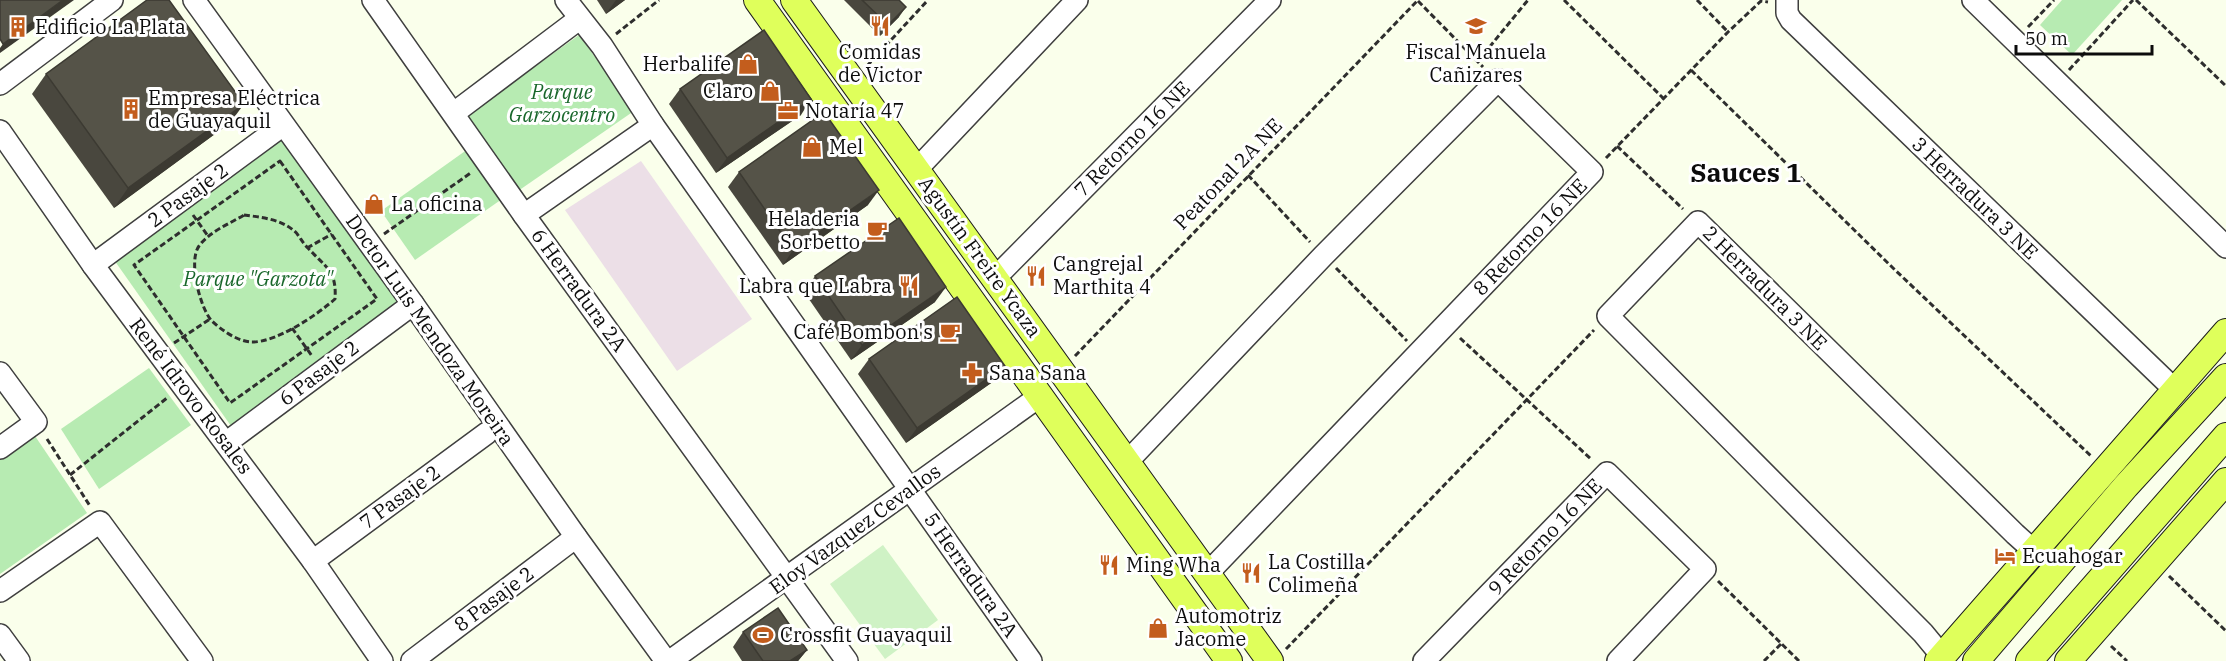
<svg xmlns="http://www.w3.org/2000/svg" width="2226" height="661" viewBox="0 0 2226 661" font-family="'IBM Plex Serif',serif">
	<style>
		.industrial { fill: #ecdfe7 }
		.green { fill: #b7ebb2 }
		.pitch { fill: #cff2c5 }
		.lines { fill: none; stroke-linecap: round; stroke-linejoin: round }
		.minor-casing { stroke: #3f3f3f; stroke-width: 24 }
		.major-casing { stroke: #1d1d1d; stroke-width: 28 }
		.path { stroke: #2e2e2e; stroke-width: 3; stroke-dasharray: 6 3; stroke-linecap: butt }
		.minor { stroke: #fff; stroke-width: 21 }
		.major { stroke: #dfff5b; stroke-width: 26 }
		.wall { fill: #49473e }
		.shaded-wall { fill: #3c3a32 }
		.building { fill: #555348; stroke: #3c3a32; stroke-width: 1.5 }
		.labels { text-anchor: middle; stroke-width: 6; stroke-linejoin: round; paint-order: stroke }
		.poi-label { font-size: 20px; fill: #0c0c0c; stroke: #fff; text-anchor: start }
		.park-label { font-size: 20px; font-style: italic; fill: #19672b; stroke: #fff }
		.street-label { font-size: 20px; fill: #0c0c0c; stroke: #fff }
		.district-label { font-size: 26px; font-weight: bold; fill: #0c0c0c; stroke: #fff }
	</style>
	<rect width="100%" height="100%" fill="#faffeb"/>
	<polygon class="industrial" points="641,161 752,319 677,371 565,210"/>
	<g class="green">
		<polygon points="2062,0 2122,0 2072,55 2040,25"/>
		<polygon points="579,35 634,111 518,191 467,115"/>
		<polygon points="286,133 405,301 231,426 112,257"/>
		<polygon points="468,149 502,199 415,260 381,211"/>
		<polygon points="149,368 191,425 99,489 61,429"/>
		<polygon points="33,433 87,513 0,574 0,456"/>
	</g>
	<polygon class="pitch" points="883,545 938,620 885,659 830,584"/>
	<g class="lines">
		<g class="minor-casing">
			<g id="minor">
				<polyline points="194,0 413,304 576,537 666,661"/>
				<polyline points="373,0 524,215 847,661"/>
				<polyline points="566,0 602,46 653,125 1031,661"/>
				<polyline points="1787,0 1787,13 1791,20 2175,390"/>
				<polyline points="1973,0 2226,247"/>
				<polyline points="0,84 112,0"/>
				<polyline points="454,113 579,19"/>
				<polyline points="0,131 93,265 313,561 382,661"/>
				<polyline points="917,169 1077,0"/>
				<polyline points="524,215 653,125"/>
				<polyline points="93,265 283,125"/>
				<polyline points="995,278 1270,0"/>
				<polyline points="0,373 36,422 0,448"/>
				<polyline points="226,443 413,304"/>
				<polyline points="1127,462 1323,256 1498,80 1592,172 1207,574"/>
				<polyline points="313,561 487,433"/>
				<polyline points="0,591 100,522 202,661"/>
				<polyline points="0,635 19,661"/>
				<polyline points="1942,656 1923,633 1608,316 1698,222 2015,534 2034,551"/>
				<polyline points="412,661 576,537"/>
				<polyline points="670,661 1040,396"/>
				<polyline points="1424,661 1607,473 1705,569 1618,661"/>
			</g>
		</g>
		<g class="major-casing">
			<g id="major">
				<polyline points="757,0 1229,661"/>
				<polyline points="794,0 1270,661"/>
				<polyline points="1938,661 2226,332"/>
				<polyline points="1976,661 2126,486 2226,377"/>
				<polyline points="2029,661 2226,436"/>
				<polyline points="2068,661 2226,481"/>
			</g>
		</g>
		<g class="path">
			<polyline points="1564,0 1663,98"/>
			<polyline points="1697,0 1728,32"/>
			<polyline points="2136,0 2226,86"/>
			<polyline points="1418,1 1483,67"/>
			<polyline points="2028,27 2054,0"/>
			<polyline points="616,34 659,0"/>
			<polyline points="1478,61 1528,0"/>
			<polyline points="867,66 928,0"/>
			<polyline points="1691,70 1893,268 2091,456"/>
			<polyline points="2069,70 2133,0"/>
			<polyline points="1617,146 1683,209"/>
			<polyline points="1606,158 1728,32 1761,1 1768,2"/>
			<polygon points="280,161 377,299 230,403 134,265"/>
			<polyline points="1248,175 1310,242"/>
			<polyline points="193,215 208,236"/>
			<path d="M244,215C260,217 280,219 293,230C299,234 302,243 308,248C325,267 337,270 335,299C317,315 276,343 251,342C237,341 221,330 211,320C200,307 188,261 199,246C209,232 229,224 244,215Z"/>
			<polyline points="384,234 472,172"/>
			<polyline points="307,248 332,234"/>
			<polyline points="1336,268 1407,341"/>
			<polyline points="292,328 312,356"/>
			<polyline points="1460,338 1592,460"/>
			<polyline points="174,343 210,319"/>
			<polyline points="1075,356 1418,0"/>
			<polyline points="47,439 90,506"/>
			<polyline points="70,475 167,398"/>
			<polyline points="2169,576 2226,631"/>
			<polyline points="1718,581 1799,661"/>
			<polyline points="2111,646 2127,661"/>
			<polyline points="1286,649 1594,330"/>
			<polyline points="1764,661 1782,643"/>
		</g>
		<use href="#minor" class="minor"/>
		<use href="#major" class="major"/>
	</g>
	<g class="wall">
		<polygon points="597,0 625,0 606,14"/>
		<polygon points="844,0 899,0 899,17 880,36"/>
		<polygon points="46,74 230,123 114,208 32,94"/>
		<polygon points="680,89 801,115 716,173 669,104"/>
		<polygon points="739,172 868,205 783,265 728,187"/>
		<polygon points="815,276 935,302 851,360 804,292"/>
		<polygon points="869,359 1005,366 994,381 906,443 858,374"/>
		<polygon points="743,632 807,650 798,661 742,661 733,647"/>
	</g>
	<g class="shaded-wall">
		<polygon points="63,0 74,0 0,53 0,48 3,44"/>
		<polygon points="616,0 625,0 606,14"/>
		<polygon points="906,7 899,17 880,36 888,25"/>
		<polygon points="811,99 801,115 716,173 727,158"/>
		<polygon points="244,104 230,123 114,208 128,188"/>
		<polygon points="879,190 868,205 783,265 793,250"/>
		<polygon points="946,287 935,302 851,360 862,345"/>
		<polygon points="1005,366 994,381 906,443 917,428"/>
		<polygon points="807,650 798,661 790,661"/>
	</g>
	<g class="building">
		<polygon points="0,0 63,0 3,44 0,39"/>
		<polygon points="147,0 169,0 244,104 128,188 46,74"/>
		<polygon points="862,0 899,0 906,7 888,25"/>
		<polygon points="764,30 811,99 727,158 680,89"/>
		<polygon points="824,112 879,190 793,250 739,172"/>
		<polygon points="899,218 946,287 862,345 815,276"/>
		<polygon points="957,297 1005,366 917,428 869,359"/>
		<polygon points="778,608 807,650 790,661 763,661 743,632"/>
	</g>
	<defs>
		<g id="restaurant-bare" transform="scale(1.62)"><path d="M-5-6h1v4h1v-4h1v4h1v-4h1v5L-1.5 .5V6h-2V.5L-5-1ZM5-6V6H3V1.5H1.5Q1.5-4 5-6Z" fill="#c35d1d" stroke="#fff" stroke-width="2.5" paint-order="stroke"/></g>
		<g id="school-bare" transform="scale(1.62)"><path d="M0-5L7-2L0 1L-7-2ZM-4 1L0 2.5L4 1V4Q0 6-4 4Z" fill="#c35d1d" stroke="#fff" stroke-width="2.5" paint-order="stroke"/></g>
		<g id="building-bare" transform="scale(1.62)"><path d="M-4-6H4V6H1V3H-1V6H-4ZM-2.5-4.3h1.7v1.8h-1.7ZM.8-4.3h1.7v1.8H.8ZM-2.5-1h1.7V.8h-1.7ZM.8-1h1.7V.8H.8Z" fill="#c35d1d" stroke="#fff" stroke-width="2.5" paint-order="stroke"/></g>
		<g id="shop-bare" transform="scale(1.62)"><path d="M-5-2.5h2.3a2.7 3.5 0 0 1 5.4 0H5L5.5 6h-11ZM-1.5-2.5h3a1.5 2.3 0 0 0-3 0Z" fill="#c35d1d" stroke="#fff" stroke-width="2.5" paint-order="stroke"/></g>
		<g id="office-bare" transform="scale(1.62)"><path d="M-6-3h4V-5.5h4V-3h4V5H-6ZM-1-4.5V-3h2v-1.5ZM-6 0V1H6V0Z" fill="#c35d1d" stroke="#fff" stroke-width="2.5" paint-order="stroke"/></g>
		<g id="cafe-bare" transform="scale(1.62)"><path d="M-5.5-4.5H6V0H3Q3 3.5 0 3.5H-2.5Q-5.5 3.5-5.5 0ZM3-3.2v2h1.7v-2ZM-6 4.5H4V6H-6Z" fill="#c35d1d" stroke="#fff" stroke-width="2.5" paint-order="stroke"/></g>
		<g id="pharmacy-bare" transform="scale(1.62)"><path d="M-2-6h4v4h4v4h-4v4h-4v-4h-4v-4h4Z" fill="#c35d1d" stroke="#fff" stroke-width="2.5" paint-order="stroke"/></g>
		<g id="hotel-bare" transform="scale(1.62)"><path d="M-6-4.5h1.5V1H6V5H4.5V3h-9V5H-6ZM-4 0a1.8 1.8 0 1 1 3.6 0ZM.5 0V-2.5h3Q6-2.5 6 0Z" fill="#c35d1d" stroke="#fff" stroke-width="2.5" paint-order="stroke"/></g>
		<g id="stadium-bare" transform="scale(1.62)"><path d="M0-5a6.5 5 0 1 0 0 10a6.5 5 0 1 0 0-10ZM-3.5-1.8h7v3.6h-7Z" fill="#c35d1d" stroke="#fff" stroke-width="2.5" paint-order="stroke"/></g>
	</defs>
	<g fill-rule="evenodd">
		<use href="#restaurant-bare" x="880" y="26"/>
		<use href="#school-bare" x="1476" y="26"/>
		<use href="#building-bare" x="18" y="27"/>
		<use href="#shop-bare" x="748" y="64"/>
		<use href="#shop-bare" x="770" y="91"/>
		<use href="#building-bare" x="131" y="109"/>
		<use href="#office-bare" x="788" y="111"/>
		<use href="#shop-bare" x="812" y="147"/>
		<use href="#shop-bare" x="374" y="204"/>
		<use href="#cafe-bare" x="877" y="230"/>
		<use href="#restaurant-bare" x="1036" y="276"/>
		<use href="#restaurant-bare" x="909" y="286"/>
		<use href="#cafe-bare" x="950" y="332"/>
		<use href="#pharmacy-bare" x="972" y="373"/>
		<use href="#hotel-bare" x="2005" y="556"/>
		<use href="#restaurant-bare" x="1109" y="565"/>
		<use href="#restaurant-bare" x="1251" y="573"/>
		<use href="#shop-bare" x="1158" y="628"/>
		<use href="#stadium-bare" x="763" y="635"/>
	</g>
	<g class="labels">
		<g class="poi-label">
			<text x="35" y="34">Edificio La Plata</text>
			<text x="880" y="59" text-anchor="middle">Comidas<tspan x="880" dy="23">de Victor</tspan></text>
			<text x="1476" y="59" text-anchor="middle">Fiscal Manuela<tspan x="1476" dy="23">Cañizares</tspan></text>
			<text x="731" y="71" text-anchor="end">Herbalife</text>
			<text x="753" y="98" text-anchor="end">Claro</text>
			<text x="148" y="105">Empresa Eléctrica<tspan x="148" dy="23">de Guayaquil</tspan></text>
			<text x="805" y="118">Notaría 47</text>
			<text x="829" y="154">Mel</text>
			<text x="391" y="211">La oficina</text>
			<text x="860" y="226" text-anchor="end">Heladeria<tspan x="860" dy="23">Sorbetto</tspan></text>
			<text x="1053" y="271">Cangrejal<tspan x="1053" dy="23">Marthita 4</tspan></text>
			<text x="892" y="293" text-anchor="end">Labra que Labra</text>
			<text x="933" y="339" text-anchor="end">Café Bombon's</text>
			<text x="989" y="380">Sana Sana</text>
			<text x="2022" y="563">Ecuahogar</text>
			<text x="1268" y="569">La Costilla<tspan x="1268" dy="23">Colimeña</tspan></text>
			<text x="1126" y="572">Ming Wha</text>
			<text x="1175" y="623">Automotriz<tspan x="1175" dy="23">Jacome</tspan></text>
			<text x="780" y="642">Crossfit Guayaquil</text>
		</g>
		<g class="park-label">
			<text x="562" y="99">Parque<tspan x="562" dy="23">Garzocentro</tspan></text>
			<text x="258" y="286">Parque "Garzota"</text>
		</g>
		<g class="street-label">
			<text transform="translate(1132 139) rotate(-45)" y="7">7 Retorno 16 NE</text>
			<text transform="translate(1228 174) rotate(-46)" y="7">Peatonal 2A NE</text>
			<text transform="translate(188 195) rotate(-36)" y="7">2 Pasaje 2</text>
			<text transform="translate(1975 198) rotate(44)" y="7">3 Herradura 3 NE</text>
			<text transform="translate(1530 237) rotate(-46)" y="7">8 Retorno 16 NE</text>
			<text transform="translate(980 257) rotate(54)" y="7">Agustín Freire Ycaza</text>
			<text transform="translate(1765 288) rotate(45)" y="7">2 Herradura 3 NE</text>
			<text transform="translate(579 290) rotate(54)" y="7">6 Herradura 2A</text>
			<text transform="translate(430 330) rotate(55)" y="7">Doctor Luis Mendoza Moreira</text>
			<text transform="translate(319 373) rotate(-37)" y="7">6 Pasaje 2</text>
			<text transform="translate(191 396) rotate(53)" y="7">René Idrovo Rosales</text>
			<text transform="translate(400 497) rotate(-36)" y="7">7 Pasaje 2</text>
			<text transform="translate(855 529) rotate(-36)" y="7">Eloy Vazquez Cevallos</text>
			<text transform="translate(1545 537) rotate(-46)" y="7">9 Retorno 16 NE</text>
			<text transform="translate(971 575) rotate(55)" y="7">5 Herradura 2A</text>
			<text transform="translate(494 599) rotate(-37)" y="7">8 Pasaje 2</text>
		</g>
		<g class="district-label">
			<text x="1746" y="182">Sauces 1</text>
		</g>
	</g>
	<path d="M2016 45v9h136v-9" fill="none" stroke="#0c0c0c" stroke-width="3"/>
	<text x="2025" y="45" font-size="18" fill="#0c0c0c" stroke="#ffffff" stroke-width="4.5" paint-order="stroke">50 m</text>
</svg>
